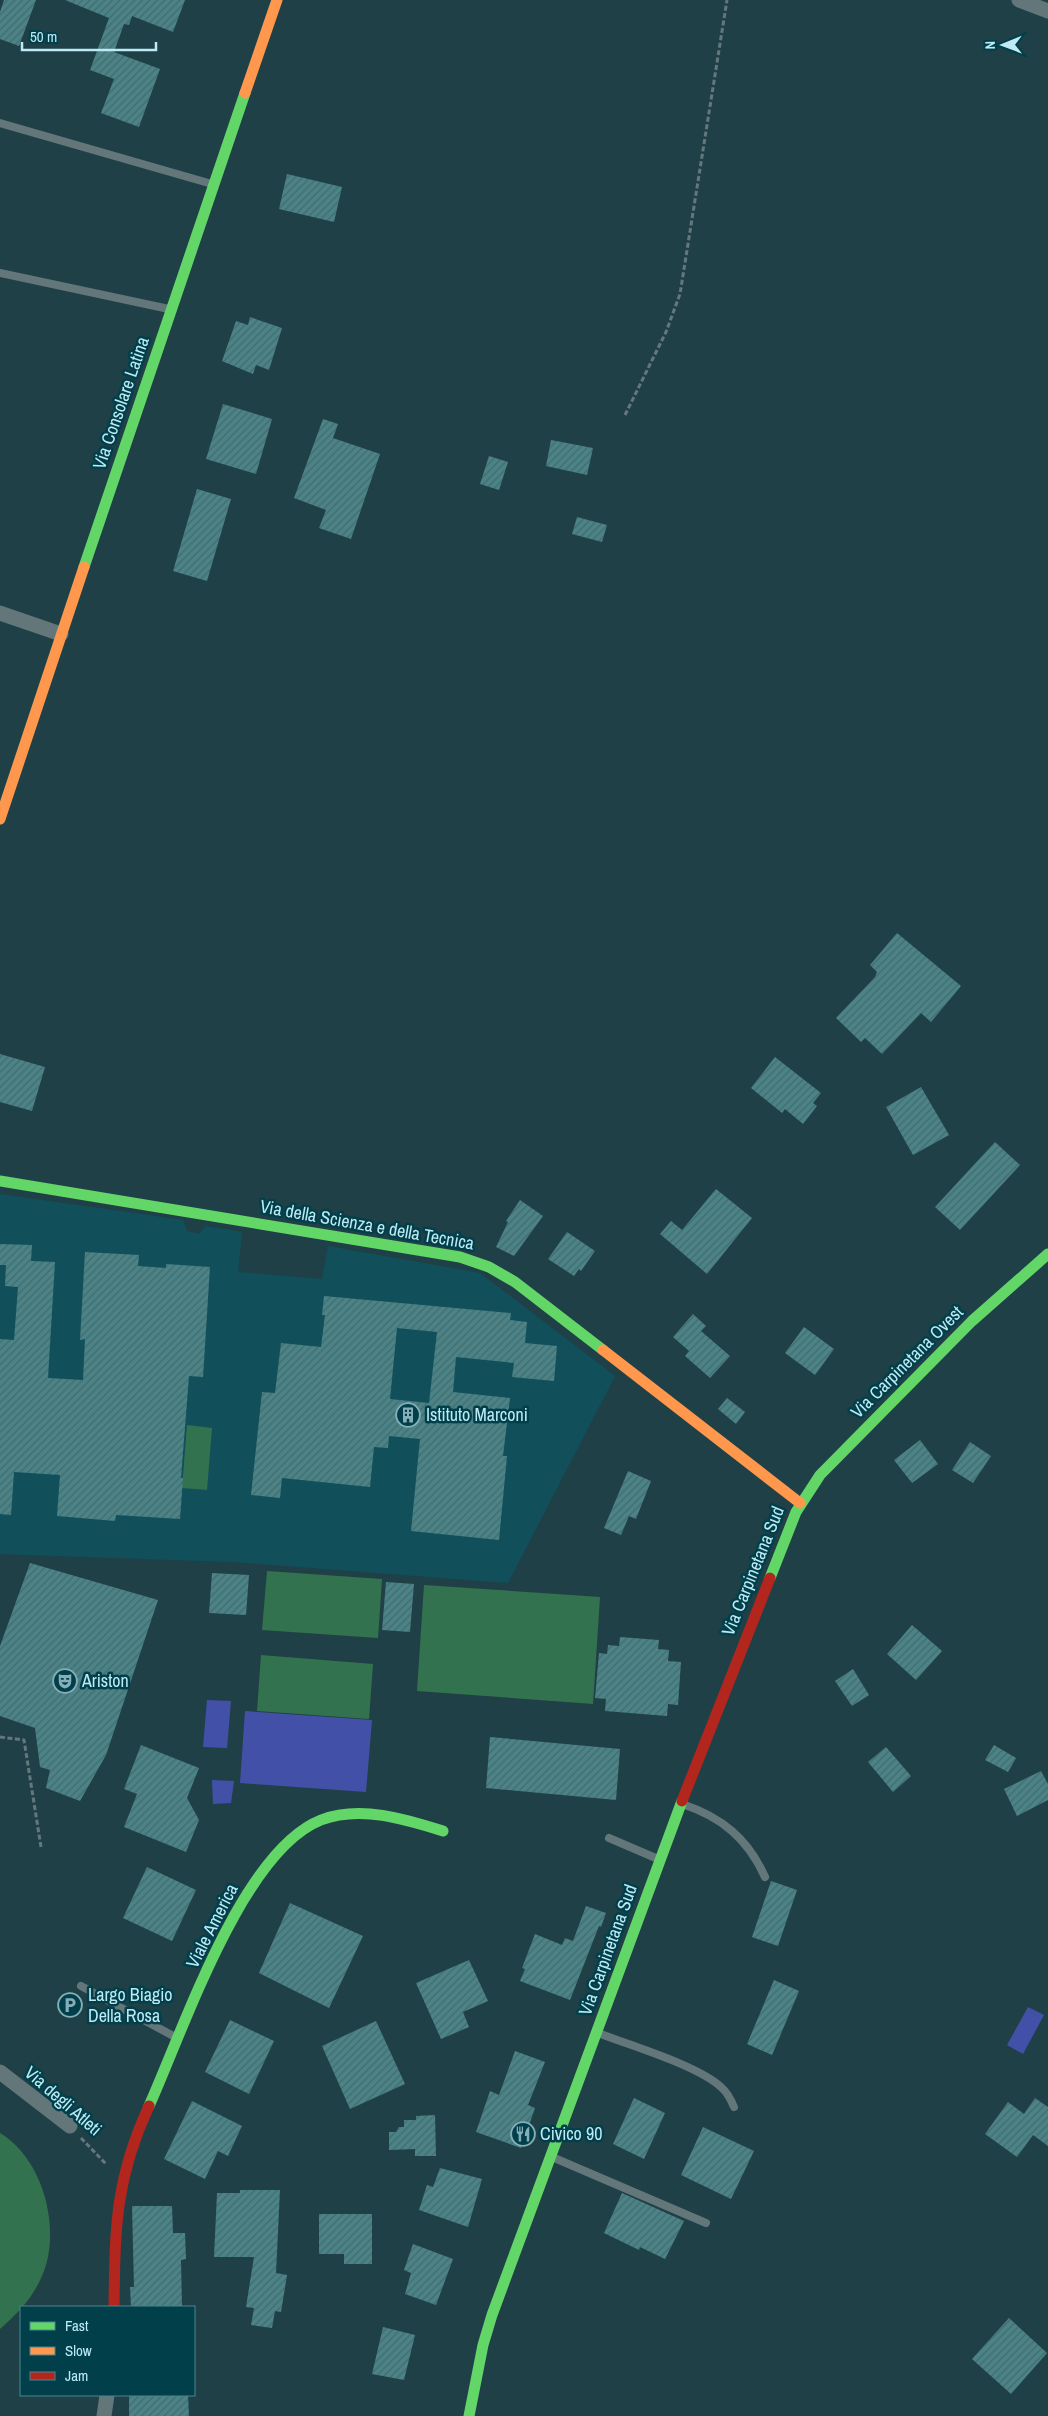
<svg xmlns="http://www.w3.org/2000/svg" width="1048" height="2416" viewBox="0 0 1048 2416" font-family="'Archivo Narrow',sans-serif">
	<style>
		.built { fill: #11505b }
		.green { fill: #33724e }
		.water { fill: #4350a7 }
		.building { fill: url(#building-hatch); fill-rule: evenodd }
		.lines { fill: none; stroke-linecap: round; stroke-linejoin: round }
		.path { stroke: #64777d; stroke-width: 3; stroke-dasharray: 5 2.5; stroke-linecap: butt }
		.lane { stroke: #637679; stroke-width: 8 }
		.street { stroke: #637679; stroke-width: 15 }
		.fast { stroke: #63d668; stroke-width: 11 }
		.slow { stroke: #ff974d; stroke-width: 11 }
		.jam { stroke: #b3261e; stroke-width: 11 }
		.labels { text-anchor: middle; stroke-width: 5; stroke-linejoin: round; paint-order: stroke }
		.street-label { font-size: 18px; fill: #bdeaf5; stroke: #01404b }
		.poi-label { font-size: 18px; fill: #bdeaf5; stroke: #01404b; text-anchor: start }
	</style>
	<defs>
		<pattern id="building-hatch" width="6" height="6" patternUnits="userSpaceOnUse" patternTransform="scale(1.25)"><rect width="6" height="6" fill="#4b8386"/><path d="M-1 1l2-2M0 6l6-6M5 7l2-2" fill="none" stroke="#446b6e"/></pattern>
	</defs>
	<rect width="100%" height="100%" fill="#204047"/>
	<polygon class="built" points="0,1194 183,1220 187,1231 199,1234 206,1226 242,1232 238,1272 322,1279 328,1246 480,1273 615,1376 508,1583 233,1562 0,1554"/>
	<g class="green">
		<polygon points="187,1425 212,1428 207,1490 182,1488"/>
		<polygon points="267,1571 382,1579 378,1638 262,1630"/>
		<polygon points="424,1585 600,1597 593,1704 417,1691"/>
		<polygon points="261,1655 373,1664 369,1719 257,1711"/>
		<path d="M0,2133C44,2159 62,2231 42,2276C32,2299 18,2313 0,2329Z"/>
	</g>
	<g class="water">
		<polygon points="207,1700 231,1701 227,1748 203,1747"/>
		<polygon points="245,1711 372,1720 366,1792 240,1783"/>
		<polygon points="212,1780 234,1781 231,1803 213,1804"/>
		<polygon points="1028,2007 1044,2015 1023,2054 1007,2045"/>
	</g>
	<g class="building">
		<polygon points="4,0 36,0 19,46 0,39 0,12"/>
		<polygon points="65,0 185,0 173,32 132,16 129,25 124,24 114,52 160,69 139,127 101,113 114,79 90,70 109,18"/>
		<polygon points="287,174 342,187 334,222 279,209"/>
		<polygon points="250,317 282,328 269,370 256,365 253,374 222,361 236,321 248,325"/>
		<polygon points="223,404 272,419 256,474 206,459"/>
		<polygon points="323,419 338,424 333,438 380,454 351,539 319,528 326,510 294,498"/>
		<polygon points="551,440 593,448 587,475 546,466"/>
		<polygon points="489,456 508,462 499,490 480,484"/>
		<polygon points="197,489 231,499 207,581 173,571"/>
		<polygon points="577,517 607,525 602,542 572,534"/>
		<polygon points="897,933 961,986 931,1022 921,1013 882,1054 865,1038 861,1042 836,1018 875,977 877,972 870,965"/>
		<polygon points="0,1054 45,1067 32,1111 0,1102"/>
		<polygon points="775,1057 821,1093 813,1103 817,1106 803,1124 785,1109 782,1113 751,1088"/>
		<polygon points="921,1087 949,1135 913,1155 886,1107"/>
		<polygon points="995,1142 1020,1165 960,1230 935,1207"/>
		<polygon points="716,1189 752,1218 707,1274 660,1234 671,1221 682,1230"/>
		<polygon points="520,1200 543,1216 514,1256 496,1247 508,1222 506,1221"/>
		<polygon points="567,1232 595,1251 581,1271 579,1269 574,1276 548,1259"/>
		<polygon points="0,1244 32,1245 31,1261 55,1262 48,1378 83,1380 85,1339 80,1340 85,1252 139,1255 138,1266 166,1268 166,1264 210,1267 203,1377 189,1376 181,1478 183,1478 180,1519 116,1515 115,1521 57,1516 60,1475 14,1472 11,1515 0,1514 0,1339 14,1340 18,1287 5,1286 6,1265 0,1265"/>
		<path d="M324,1296L511,1313L510,1320L527,1322L525,1343L557,1346L554,1381L512,1377L514,1363L456,1357L453,1392L510,1398L503,1456H507L499,1540L411,1531L420,1439L389,1436L388,1448L374,1447L370,1487L282,1478L280,1498L251,1495L262,1392L275,1393L281,1343L321,1347L325,1315H322ZM397,1328L437,1332L429,1403L390,1399Z"/>
		<polygon points="693,1314 706,1326 701,1331 730,1356 710,1378 685,1356 689,1351 673,1337"/>
		<polygon points="804,1327 834,1349 815,1375 785,1353"/>
		<polygon points="727,1398 745,1412 736,1424 718,1409"/>
		<polygon points="920,1440 938,1464 912,1483 894,1460"/>
		<polygon points="970,1442 991,1456 973,1483 952,1470"/>
		<polygon points="628,1471 651,1481 636,1519 629,1516 621,1535 604,1528"/>
		<polygon points="30,1563 158,1600 106,1755 80,1801 46,1788 50,1770 40,1767 35,1728 0,1716 0,1646"/>
		<polygon points="212,1573 249,1575 246,1615 209,1613"/>
		<polygon points="386,1582 414,1584 410,1632 382,1630"/>
		<polygon points="912,1625 942,1651 916,1680 887,1654"/>
		<polygon points="620,1637 659,1640 658,1649 669,1650 668,1661 681,1662 678,1705 668,1704 667,1716 605,1711 606,1699 595,1698 599,1653 607,1654 608,1645 619,1646"/>
		<polygon points="853,1669 869,1695 852,1706 835,1681"/>
		<polygon points="490,1737 620,1749 616,1800 486,1788"/>
		<polygon points="141,1745 199,1768 187,1798 199,1820 186,1852 124,1827 137,1794 124,1789"/>
		<polygon points="994,1745 1016,1758 1008,1772 985,1760"/>
		<polygon points="886,1747 911,1776 893,1792 868,1762"/>
		<polygon points="1041,1771 1048,1784 1048,1800 1017,1816 1004,1789"/>
		<polygon points="147,1867 196,1890 172,1941 123,1918"/>
		<polygon points="771,1881 797,1890 778,1946 752,1937"/>
		<polygon points="290,1903 363,1936 329,2008 259,1973"/>
		<polygon points="586,1906 606,1913 601,1927 599,1926 570,2000 520,1981 525,1969 522,1968 535,1934 562,1945 565,1938 573,1941"/>
		<polygon points="469,1960 488,2001 463,2012 469,2027 441,2039 416,1983"/>
		<polygon points="774,1980 799,1991 772,2055 747,2044"/>
		<polygon points="230,2020 274,2041 249,2094 205,2072"/>
		<polygon points="376,2021 405,2084 350,2109 322,2046"/>
		<polygon points="515,2051 545,2062 528,2105 535,2108 521,2148 476,2132 490,2091 499,2095"/>
		<polygon points="634,2098 665,2113 644,2159 613,2144"/>
		<polygon points="1035,2098 1048,2107 1048,2146 1033,2135 1017,2157 985,2134 1008,2102 1024,2114"/>
		<polygon points="192,2101 242,2126 228,2156 218,2151 205,2179 164,2159"/>
		<polygon points="435,2115 436,2156 415,2156 415,2149 389,2150 389,2132 396,2132 399,2127 404,2127 404,2120 416,2120 416,2116"/>
		<polygon points="703,2127 754,2151 731,2199 681,2175"/>
		<polygon points="440,2168 482,2179 468,2227 419,2210 427,2185 433,2187"/>
		<polygon points="240,2190 280,2190 276,2273 287,2275 281,2312 275,2311 272,2328 251,2325 254,2308 246,2307 254,2257 214,2257 217,2193 240,2193"/>
		<polygon points="622,2193 684,2221 665,2259 640,2247 639,2250 604,2233"/>
		<polygon points="132,2206 172,2206 173,2233 185,2233 186,2259 181,2260 182,2307 131,2307 130,2287 134,2287"/>
		<polygon points="319,2214 372,2214 372,2264 344,2264 344,2254 319,2254"/>
		<polygon points="413,2244 453,2259 436,2305 405,2294 411,2273 404,2270"/>
		<polygon points="1009,2318 1047,2353 1011,2394 972,2359"/>
		<polygon points="383,2327 415,2335 404,2380 372,2374"/>
		<polygon points="129,2395 188,2395 189,2416 129,2416"/>
	</g>
	<g class="lines">
		<g class="path">
			<polyline points="625,415 666,332 680,294 727,0"/>
			<polyline points="0,1737 24,1740 41,1847"/>
			<polyline points="81,2138 106,2164"/>
		</g>
		<g class="lane">
			<polyline points="0,123 212,184"/>
			<polyline points="0,273 169,309"/>
			<path d="M682,1804C722,1817 748,1839 765,1877"/>
			<polyline points="609,1838 658,1859"/>
			<polyline points="81,1986 177,2038"/>
			<path d="M598,2033C629,2045 700,2066 722,2088C728,2093 731,2100 734,2107"/>
			<polyline points="552,2157 706,2223"/>
		</g>
		<g class="street">
			<polyline points="1019,0 1048,11"/>
			<polyline points="0,613 61,634"/>
			<polyline points="0,2072 70,2126"/>
			<polyline points="104,2416 107,2395"/>
		</g>
		<g class="fast">
			<polyline points="84,567 245,93"/>
			<polyline points="0,1181 460,1257 489,1267 515,1282 603,1350"/>
			<polyline points="770,1578 796,1512 820,1475 972,1321 1048,1254"/>
			<path d="M149,2106C183,2031 242,1851 321,1820C360,1805 405,1819 443,1831"/>
			<polyline points="469,2416 483,2345 492,2315 682,1801"/>
		</g>
		<g class="slow">
			<polyline points="245,93 277,0"/>
			<polyline points="0,819 84,567"/>
			<polyline points="603,1350 800,1503"/>
		</g>
		<g class="jam">
			<polyline points="682,1801 770,1578"/>
			<path d="M114,2307C115,2229 115,2179 149,2106"/>
		</g>
	</g>
	<defs>
		<g id="building-ring" transform="scale(1.25)"><circle r="9.5" fill="#01404b" stroke="#86aeb8" stroke-width="1.5"/><path d="M-4-6H4V6H1V3H-1V6H-4ZM-2.5-4.3h1.7v1.8h-1.7ZM.8-4.3h1.7v1.8H.8ZM-2.5-1h1.7V.8h-1.7ZM.8-1h1.7V.8H.8Z" fill="#86aeb8"/></g>
		<g id="theatre-ring" transform="scale(1.25)"><circle r="9.5" fill="#01404b" stroke="#86aeb8" stroke-width="1.5"/><path d="M-5-5.5Q0-4 5-5.5V0Q5 5 0 6Q-5 5-5 0ZM-3.3-2.5H-1v1.5H-3.3ZM1-2.5H3.3v1.5H1ZM-2.8 1Q0 5.5 2.8 1Z" fill="#86aeb8"/></g>
		<g id="parking-ring" transform="scale(1.25)"><circle r="9.5" fill="#01404b" stroke="#86aeb8" stroke-width="1.5"/><path d="M-3.5-5.5H1a3.5 3.5 0 0 1 0 7H-1V5.5H-3.5ZM-1-3.4V-.6H.8a1.4 1.4 0 0 0 0-2.8Z" fill="#86aeb8"/></g>
		<g id="restaurant-ring" transform="scale(1.25)"><circle r="9.5" fill="#01404b" stroke="#86aeb8" stroke-width="1.5"/><path d="M-5-6h1v4h1v-4h1v4h1v-4h1v5L-1.5 .5V6h-2V.5L-5-1ZM5-6V6H3V1.5H1.5Q1.5-4 5-6Z" fill="#86aeb8"/></g>
	</defs>
	<g fill-rule="evenodd">
		<use href="#building-ring" x="408" y="1415"/>
		<use href="#theatre-ring" x="65" y="1681"/>
		<use href="#parking-ring" x="70" y="2005"/>
		<use href="#restaurant-ring" x="523" y="2134"/>
	</g>
	<g class="labels">
		<g class="street-label">
			<text transform="translate(121 403) rotate(-71)" y="6">Via Consolare Latina</text>
			<text transform="translate(367 1225) rotate(10)" y="6">Via della Scienza e della Tecnica</text>
			<text transform="translate(907 1362) rotate(-45)" y="6">Via Carpinetana Ovest</text>
			<text transform="translate(753 1571) rotate(-68)" y="6">Via Carpinetana Sud</text>
			<text transform="translate(212 1926) rotate(-63)" y="6">Viale America</text>
			<text transform="translate(608 1950) rotate(-70)" y="6">Via Carpinetana Sud</text>
			<text transform="translate(63 2101) rotate(41)" y="6">Via degli Atleti</text>
		</g>
		<g class="poi-label">
			<text x="426" y="1421">Istituto Marconi</text>
			<text x="82" y="1687">Ariston</text>
			<text x="88" y="2001">Largo Biagio<tspan x="88" dy="21">Della Rosa</tspan></text>
			<text x="540" y="2140">Civico 90</text>
		</g>
	</g>
	<rect x="20" y="2306" width="175" height="90" fill="#01404b" stroke="#4c848f"/>
	<rect x="30" y="2322" width="25" height="8" fill="#63d668" stroke="#4c848f"/>
	<text x="65" y="2331" font-size="15" fill="#bdeaf5">Fast</text>
	<rect x="30" y="2347" width="25" height="8" fill="#ff974d" stroke="#4c848f"/>
	<text x="65" y="2356" font-size="15" fill="#bdeaf5">Slow</text>
	<rect x="30" y="2372" width="25" height="8" fill="#b3261e" stroke="#4c848f"/>
	<text x="65" y="2381" font-size="15" fill="#bdeaf5">Jam</text>
	<g transform="translate(1003 45) rotate(269)" stroke="#01404b" stroke-width="4" paint-order="stroke">
	<path d="M0-4L9 19L0 12L-9 19Z" fill="#bdeaf5"/>
	<text y="-8" font-size="14" font-weight="bold" text-anchor="middle" fill="#bdeaf5">N</text>
	</g>
	<path d="M22 42v8h134v-8" fill="none" stroke="#bdeaf5" stroke-width="2.5"/>
	<text x="30" y="42" font-size="15" fill="#bdeaf5" stroke="#01404b" stroke-width="4" paint-order="stroke">50 m</text>
</svg>
